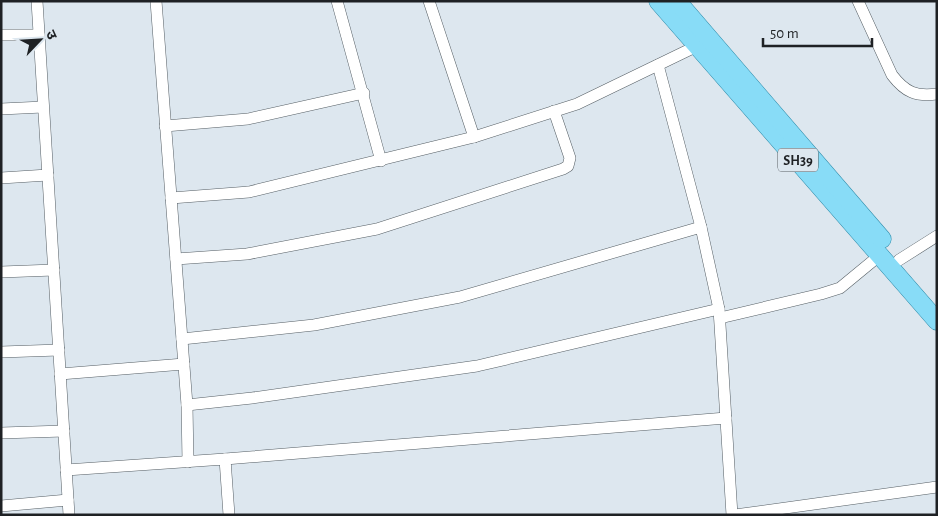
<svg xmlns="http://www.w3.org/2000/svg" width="938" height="516" viewBox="0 0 938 516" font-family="'Alegreya Sans','Noto Sans Devanagari',sans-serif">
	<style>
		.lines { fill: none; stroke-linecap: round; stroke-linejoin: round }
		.minor-casing { stroke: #555e64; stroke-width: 12 }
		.primary-casing { stroke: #2f8ba9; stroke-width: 19 }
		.minor { stroke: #fff; stroke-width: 11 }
		.primary { stroke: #88dcf7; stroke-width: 18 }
		.labels { text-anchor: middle; stroke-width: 4; stroke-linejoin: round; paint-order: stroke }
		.shield { fill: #dde7ef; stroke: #575c61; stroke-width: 1 }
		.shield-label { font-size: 14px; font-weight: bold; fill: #1e2124 }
	</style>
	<rect width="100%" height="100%" fill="#dde7ef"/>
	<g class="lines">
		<g class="minor-casing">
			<g id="minor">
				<polyline points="37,1 69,515"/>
				<polyline points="156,1 187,405 188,462"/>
				<polyline points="337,1 381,161"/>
				<polyline points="429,1 474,137"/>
				<path d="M858,1L892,75C905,92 916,97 937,94"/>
				<polyline points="1,35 39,35"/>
				<polyline points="658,65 701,227 719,309 732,515"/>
				<polyline points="1,109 43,107"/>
				<polyline points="165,126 248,119 364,93"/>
				<polyline points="1,178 48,175"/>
				<polyline points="171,198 249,192 474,137 577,104 697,46"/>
				<polyline points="176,259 247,254 377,229 563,169 568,166 570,158 554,111"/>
				<polyline points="899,260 937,236"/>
				<polyline points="1,272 54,270"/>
				<polyline points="720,318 821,294 840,288 880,255"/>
				<polyline points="182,339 314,325 460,297 701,227"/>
				<polyline points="1,352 59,350"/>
				<polyline points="60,374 184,364"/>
				<polyline points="187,405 252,398 477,366 719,309"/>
				<polyline points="1,433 64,431"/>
				<polyline points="225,459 726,418"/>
				<polyline points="66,470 225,459 229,515"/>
				<polyline points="1,506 68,500"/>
				<polyline points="735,515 937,487"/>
			</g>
		</g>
		<g class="primary-casing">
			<g id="primary">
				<polyline points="658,1 937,321"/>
				<polyline points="677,1 882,239"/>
			</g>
		</g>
		<use href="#minor" class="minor"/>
		<use href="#primary" class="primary"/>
	</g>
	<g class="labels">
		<rect class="shield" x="778" y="148.5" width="40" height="23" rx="4"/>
		<g class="shield-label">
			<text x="798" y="165">SH39</text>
		</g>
	</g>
	<rect width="938" height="516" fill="none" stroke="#1e2124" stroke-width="5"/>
	<g transform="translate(40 40) rotate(65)" stroke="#dde7ef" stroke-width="4" paint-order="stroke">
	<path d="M0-4L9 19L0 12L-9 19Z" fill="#1e2124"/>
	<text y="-8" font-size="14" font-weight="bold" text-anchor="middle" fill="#1e2124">उ</text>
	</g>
	<path d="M763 38v8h109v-8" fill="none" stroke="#1e2124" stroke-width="2.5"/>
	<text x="770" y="38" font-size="15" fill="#1e2124" stroke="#dde7ef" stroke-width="4" paint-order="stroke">50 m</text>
</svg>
